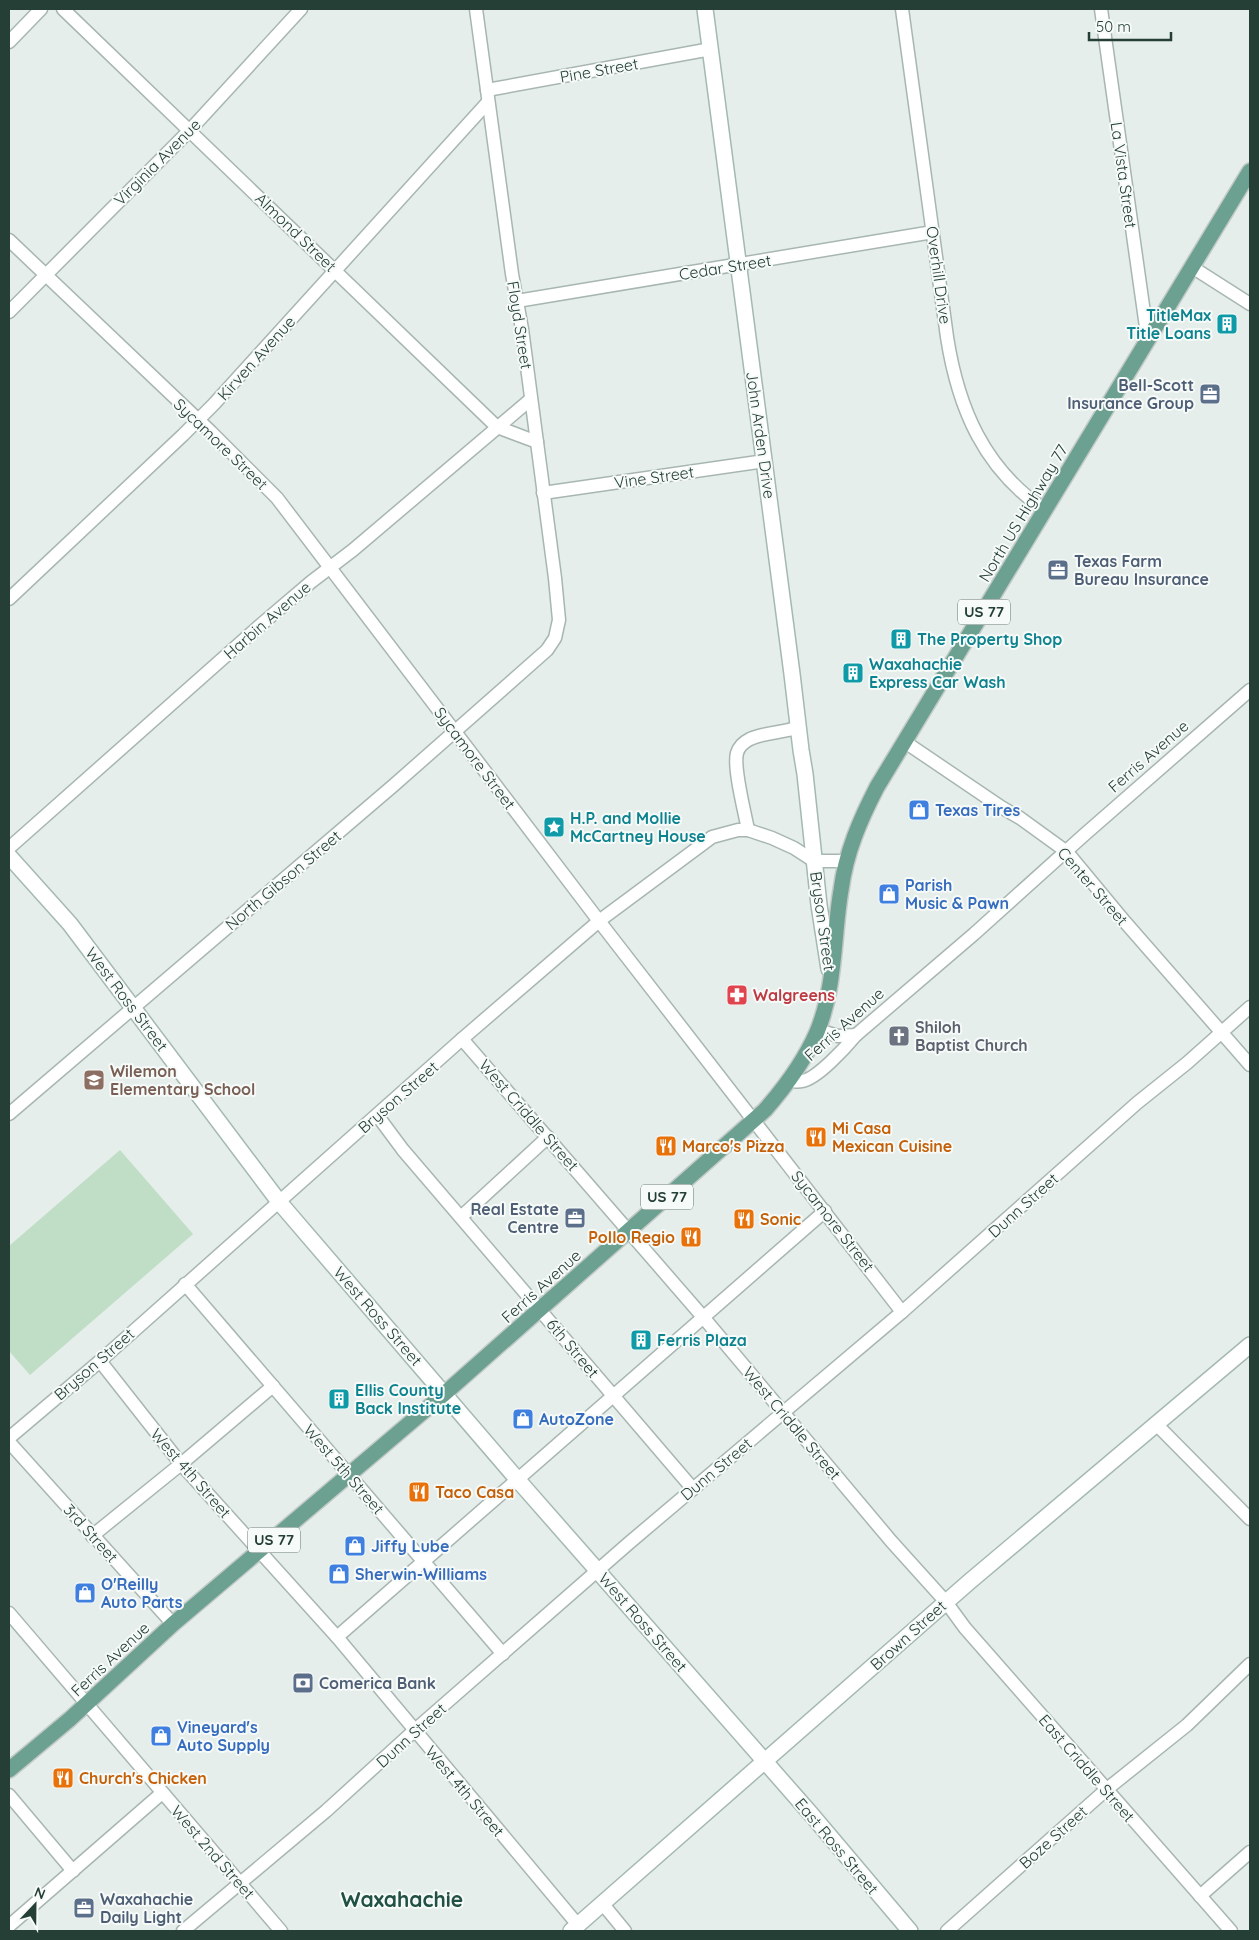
<svg xmlns="http://www.w3.org/2000/svg" width="1259" height="1940" viewBox="0 0 1259 1940" font-family="Quicksand,sans-serif">
	<style>
		.green { fill: #c0dec6 }
		.lines { fill: none; stroke-linecap: round; stroke-linejoin: round }
		.street-casing { stroke: #a8b6b1; stroke-width: 15 }
		.secondary-casing { stroke: #a4b9b1; stroke-width: 18 }
		.primary-casing { stroke: #c2c9c7; stroke-width: 18 }
		.street { stroke: #fff; stroke-width: 12 }
		.secondary { stroke: #fff; stroke-width: 15 }
		.primary { stroke: #6ca191; stroke-width: 15 }
		.labels { text-anchor: middle; stroke-width: 4; stroke-linejoin: round; paint-order: stroke }
		.shield { fill: #f6faf8; stroke: #647771; stroke-width: 1 }
		.shield-label { font-size: 15px; font-weight: bold; fill: #253f37 }
		.street-label { font-size: 16px; fill: #253f37; stroke: #f6faf8 }
		.culture-label { font-size: 16px; font-weight: bold; fill: #0d838f; stroke: #f6faf8; text-anchor: start }
		.service-label { font-size: 16px; font-weight: bold; fill: #4e5e75; stroke: #f6faf8; text-anchor: start }
		.shop-label { font-size: 16px; font-weight: bold; fill: #366cbe; stroke: #f6faf8; text-anchor: start }
		.health-label { font-size: 16px; font-weight: bold; fill: #be3a42; stroke: #f6faf8; text-anchor: start }
		.worship-label { font-size: 16px; font-weight: bold; fill: #5b616d; stroke: #f6faf8; text-anchor: start }
		.education-label { font-size: 16px; font-weight: bold; fill: #785e54; stroke: #f6faf8; text-anchor: start }
		.food-label { font-size: 16px; font-weight: bold; fill: #c56008; stroke: #f6faf8; text-anchor: start }
		.district-label { font-size: 21px; font-weight: bold; fill: #215143; stroke: #f6faf8 }
	</style>
	<rect width="100%" height="100%" fill="#e5eeea"/>
	<polygon class="green" points="120,1150 193,1234 30,1375 9,1351 9,1246"/>
	<g class="lines">
		<g class="street-casing">
			<g id="street">
				<polyline points="63,9 497,427 537,442"/>
				<path d="M902,9L947,337C958,408 984,469 1045,510"/>
				<polyline points="1101,9 1148,341"/>
				<polyline points="9,42 41,9"/>
				<polyline points="487,90 711,49"/>
				<polyline points="9,240 211,432 277,498 599,921 902,1312"/>
				<polyline points="1192,267 1250,304"/>
				<polyline points="517,301 933,232"/>
				<polyline points="9,312 190,130 301,9"/>
				<polyline points="543,493 765,461"/>
				<polyline points="9,599 183,435 214,404 488,102"/>
				<polyline points="905,742 1001,807 1020,818 1067,852 1125,922 1250,1065"/>
				<path d="M748,830C745,813 733,768 737,753C739,746 744,742 750,739C765,732 783,733 799,727"/>
				<polyline points="9,848 264,622 311,582 353,550 531,399"/>
				<polyline points="818,1030 838,1036 856,1035"/>
				<polyline points="462,1039 703,1317 891,1541 946,1602 965,1628 1231,1931"/>
				<path d="M790,1081C794,1081 798,1082 802,1081C817,1079 846,1047 856,1035L974,934L1084,835L1250,690"/>
				<polyline points="9,1114 394,785 547,650 555,638 559,620 555,578 522,329 512,274 476,9"/>
				<polyline points="377,1115 403,1150 693,1489"/>
				<polyline points="461,1217 548,1137"/>
				<polyline points="185,1284 503,1654"/>
				<polyline points="100,1361 181,1464 337,1637 578,1925"/>
				<polyline points="1157,1425 1250,1519"/>
				<polyline points="9,1438 100,1361 462,1039 599,921 700,846 712,837 738,830 748,830 772,838 794,848 814,861 846,861"/>
				<polyline points="9,1442 173,1624"/>
				<polyline points="92,1536 181,1464 273,1386"/>
				<polyline points="9,1613 281,1931"/>
				<polyline points="337,1637 825,1211"/>
				<polyline points="9,1795 73,1871"/>
				<polyline points="1200,1896 1250,1852"/>
				<polyline points="602,1903 625,1931"/>
				<polyline points="9,1926 162,1793"/>
				<polyline points="183,1931 326,1811 415,1730 629,1543 902,1312 1137,1103 1187,1063 1250,1007"/>
				<polyline points="947,1931 1107,1789 1187,1725 1250,1664"/>
			</g>
		</g>
		<g class="secondary-casing">
			<g id="secondary">
				<polyline points="705,9 792,674 801,750 805,774 819,905 829,969"/>
				<polyline points="9,856 70,924 280,1203 517,1479 811,1814 910,1931"/>
				<polyline points="571,1931 969,1582 1250,1345"/>
			</g>
		</g>
		<g class="primary-casing">
			<path id="primary" d="M9,1770L70,1719L173,1624L444,1394L765,1110C786,1086 804,1062 817,1032C836,986 833,937 841,890C846,852 860,820 877,787L1250,171"/>
		</g>
		<use href="#street" class="street"/>
		<use href="#secondary" class="secondary"/>
		<use href="#primary" class="primary"/>
	</g>
	<defs>
		<g id="building-square" transform="scale(1.125)"><rect x="-9" y="-9" width="18" height="18" rx="4" fill="#0f9aa8" stroke="#f6faf8"/><path d="M-4-6H4V6H1V3H-1V6H-4ZM-2.5-4.3h1.7v1.8h-1.7ZM.8-4.3h1.7v1.8H.8ZM-2.5-1h1.7V.8h-1.7ZM.8-1h1.7V.8H.8Z" fill="#fff"/></g>
		<g id="office-square" transform="scale(1.125)"><rect x="-9" y="-9" width="18" height="18" rx="4" fill="#5c6f8a" stroke="#f6faf8"/><path d="M-6-3h4V-5.5h4V-3h4V5H-6ZM-1-4.5V-3h2v-1.5ZM-6 0V1H6V0Z" fill="#fff"/></g>
		<g id="shop-square" transform="scale(1.125)"><rect x="-9" y="-9" width="18" height="18" rx="4" fill="#3f7fe0" stroke="#f6faf8"/><path d="M-5-2.5h2.3a2.7 3.5 0 0 1 5.4 0H5L5.5 6h-11ZM-1.5-2.5h3a1.5 2.3 0 0 0-3 0Z" fill="#fff"/></g>
		<g id="sight-square" transform="scale(1.125)"><rect x="-9" y="-9" width="18" height="18" rx="4" fill="#0f9aa8" stroke="#f6faf8"/><path d="M0-6L1.8-2.2L6-1.7L2.9 1.2L3.7 5.4L0 3.3L-3.7 5.4L-2.9 1.2L-6-1.7L-1.8-2.2Z" fill="#fff"/></g>
		<g id="pharmacy-square" transform="scale(1.125)"><rect x="-9" y="-9" width="18" height="18" rx="4" fill="#e0444e" stroke="#f6faf8"/><path d="M-2-6h4v4h4v4h-4v4h-4v-4h-4v-4h4Z" fill="#fff"/></g>
		<g id="church-square" transform="scale(1.125)"><rect x="-9" y="-9" width="18" height="18" rx="4" fill="#6b7280" stroke="#f6faf8"/><path d="M-1.2-6h2.4v3.5h3.3v2.4h-3.3V6h-2.4V-.1h-3.3v-2.4h3.3Z" fill="#fff"/></g>
		<g id="school-square" transform="scale(1.125)"><rect x="-9" y="-9" width="18" height="18" rx="4" fill="#8d6e63" stroke="#f6faf8"/><path d="M0-5L7-2L0 1L-7-2ZM-4 1L0 2.5L4 1V4Q0 6-4 4Z" fill="#fff"/></g>
		<g id="restaurant-square" transform="scale(1.125)"><rect x="-9" y="-9" width="18" height="18" rx="4" fill="#e8710a" stroke="#f6faf8"/><path d="M-5-6h1v4h1v-4h1v4h1v-4h1v5L-1.5 .5V6h-2V.5L-5-1ZM5-6V6H3V1.5H1.5Q1.5-4 5-6Z" fill="#fff"/></g>
		<g id="bank-square" transform="scale(1.125)"><rect x="-9" y="-9" width="18" height="18" rx="4" fill="#5c6f8a" stroke="#f6faf8"/><path d="M-6-4H6V4H-6ZM0-2.3a2.3 2.3 0 1 0 0 4.6a2.3 2.3 0 1 0 0-4.6Z" fill="#fff"/></g>
	</defs>
	<g fill-rule="evenodd">
		<use href="#building-square" x="1227" y="324"/>
		<use href="#office-square" x="1210" y="394"/>
		<use href="#office-square" x="1058" y="570"/>
		<use href="#building-square" x="901" y="639"/>
		<use href="#building-square" x="853" y="673"/>
		<use href="#shop-square" x="919" y="810"/>
		<use href="#sight-square" x="554" y="827"/>
		<use href="#shop-square" x="889" y="894"/>
		<use href="#pharmacy-square" x="737" y="995"/>
		<use href="#church-square" x="899" y="1036"/>
		<use href="#school-square" x="94" y="1080"/>
		<use href="#restaurant-square" x="816" y="1137"/>
		<use href="#restaurant-square" x="666" y="1146"/>
		<use href="#office-square" x="575" y="1218"/>
		<use href="#restaurant-square" x="744" y="1219"/>
		<use href="#restaurant-square" x="691" y="1237"/>
		<use href="#building-square" x="641" y="1340"/>
		<use href="#building-square" x="339" y="1399"/>
		<use href="#shop-square" x="523" y="1419"/>
		<use href="#restaurant-square" x="419" y="1492"/>
		<use href="#shop-square" x="355" y="1546"/>
		<use href="#shop-square" x="339" y="1574"/>
		<use href="#shop-square" x="85" y="1593"/>
		<use href="#bank-square" x="303" y="1683"/>
		<use href="#shop-square" x="161" y="1736"/>
		<use href="#restaurant-square" x="63" y="1778"/>
		<use href="#office-square" x="84" y="1908"/>
	</g>
	<g class="labels">
		<g class="shield">
			<rect x="958" y="599.5" width="52" height="25" rx="4"/>
			<rect x="641" y="1184.5" width="52" height="25" rx="4"/>
			<rect x="248" y="1527.5" width="52" height="25" rx="4"/>
		</g>
		<g class="shield-label">
			<text x="984" y="617">US 77</text>
			<text x="667" y="1202">US 77</text>
			<text x="274" y="1545">US 77</text>
		</g>
		<g class="street-label">
			<text transform="translate(599 70) rotate(-10)" y="6">Pine Street</text>
			<text transform="translate(157 162) rotate(-45)" y="6">Virginia Avenue</text>
			<text transform="translate(1124 175) rotate(82)" y="6">La Vista Street</text>
			<text transform="translate(296 232) rotate(44)" y="6">Almond Street</text>
			<text transform="translate(725 267) rotate(-9)" y="6">Cedar Street</text>
			<text transform="translate(939 275) rotate(82)" y="6">Overhill Drive</text>
			<text transform="translate(520 325) rotate(81)" y="6">Floyd Street</text>
			<text transform="translate(256 358) rotate(-48)" y="6">Kirven Avenue</text>
			<text transform="translate(761 435) rotate(82)" y="6">John Arden Drive</text>
			<text transform="translate(221 444) rotate(44)" y="6">Sycamore Street</text>
			<text transform="translate(654 477) rotate(-8)" y="6">Vine Street</text>
			<text transform="translate(1023 513) rotate(-59)" y="6">North US Highway 77</text>
			<text transform="translate(267 620) rotate(-41)" y="6">Harbin Avenue</text>
			<text transform="translate(1148 756) rotate(-41)" y="6">Ferris Avenue</text>
			<text transform="translate(475 758) rotate(53)" y="6">Sycamore Street</text>
			<text transform="translate(283 880) rotate(-40)" y="6">North Gibson Street</text>
			<text transform="translate(1093 886) rotate(49)" y="6">Center Street</text>
			<text transform="translate(823 921) rotate(82)" y="6">Bryson Street</text>
			<text transform="translate(127 999) rotate(53)" y="6">West Ross Street</text>
			<text transform="translate(844 1024) rotate(-42)" y="6">Ferris Avenue</text>
			<text transform="translate(398 1097) rotate(-41)" y="6">Bryson Street</text>
			<text transform="translate(529 1115) rotate(49)" y="6">West Criddle Street</text>
			<text transform="translate(1023 1205) rotate(-42)" y="6">Dunn Street</text>
			<text transform="translate(833 1221) rotate(52)" y="6">Sycamore Street</text>
			<text transform="translate(541 1286) rotate(-42)" y="6">Ferris Avenue</text>
			<text transform="translate(378 1316) rotate(49)" y="6">West Ross Street</text>
			<text transform="translate(573 1348) rotate(50)" y="6">6th Street</text>
			<text transform="translate(94 1364) rotate(-41)" y="6">Bryson Street</text>
			<text transform="translate(792 1423) rotate(50)" y="6">West Criddle Street</text>
			<text transform="translate(344 1469) rotate(49)" y="6">West 5th Street</text>
			<text transform="translate(716 1469) rotate(-40)" y="6">Dunn Street</text>
			<text transform="translate(191 1473) rotate(49)" y="6">West 4th Street</text>
			<text transform="translate(91 1533) rotate(48)" y="6">3rd Street</text>
			<text transform="translate(643 1622) rotate(49)" y="6">West Ross Street</text>
			<text transform="translate(908 1635) rotate(-42)" y="6">Brown Street</text>
			<text transform="translate(110 1659) rotate(-43)" y="6">Ferris Avenue</text>
			<text transform="translate(411 1735) rotate(-42)" y="6">Dunn Street</text>
			<text transform="translate(1087 1768) rotate(49)" y="6">East Criddle Street</text>
			<text transform="translate(465 1791) rotate(50)" y="6">West 4th Street</text>
			<text transform="translate(1053 1837) rotate(-42)" y="6">Boze Street</text>
			<text transform="translate(837 1846) rotate(50)" y="6">East Ross Street</text>
			<text transform="translate(213 1852) rotate(49)" y="6">West 2nd Street</text>
		</g>
		<g class="culture-label">
			<text x="1211" y="321" text-anchor="end">TitleMax<tspan x="1211" dy="18">Title Loans</tspan></text>
			<text x="917" y="645">The Property Shop</text>
			<text x="869" y="670">Waxahachie<tspan x="869" dy="18">Express Car Wash</tspan></text>
			<text x="570" y="824">H.P. and Mollie<tspan x="570" dy="18">McCartney House</tspan></text>
			<text x="657" y="1346">Ferris Plaza</text>
			<text x="355" y="1396">Ellis County<tspan x="355" dy="18">Back Institute</tspan></text>
		</g>
		<g class="service-label">
			<text x="1194" y="391" text-anchor="end">Bell-Scott<tspan x="1194" dy="18">Insurance Group</tspan></text>
			<text x="1074" y="567">Texas Farm<tspan x="1074" dy="18">Bureau Insurance</tspan></text>
			<text x="559" y="1215" text-anchor="end">Real Estate<tspan x="559" dy="18">Centre</tspan></text>
			<text x="319" y="1689">Comerica Bank</text>
			<text x="100" y="1905">Waxahachie<tspan x="100" dy="18">Daily Light</tspan></text>
		</g>
		<g class="shop-label">
			<text x="935" y="816">Texas Tires</text>
			<text x="905" y="891">Parish<tspan x="905" dy="18">Music &amp; Pawn</tspan></text>
			<text x="539" y="1425">AutoZone</text>
			<text x="371" y="1552">Jiffy Lube</text>
			<text x="355" y="1580">Sherwin-Williams</text>
			<text x="101" y="1590">O'Reilly<tspan x="101" dy="18">Auto Parts</tspan></text>
			<text x="177" y="1733">Vineyard's<tspan x="177" dy="18">Auto Supply</tspan></text>
		</g>
		<g class="health-label">
			<text x="753" y="1001">Walgreens</text>
		</g>
		<g class="worship-label">
			<text x="915" y="1033">Shiloh<tspan x="915" dy="18">Baptist Church</tspan></text>
		</g>
		<g class="education-label">
			<text x="110" y="1077">Wilemon<tspan x="110" dy="18">Elementary School</tspan></text>
		</g>
		<g class="food-label">
			<text x="832" y="1134">Mi Casa<tspan x="832" dy="18">Mexican Cuisine</tspan></text>
			<text x="682" y="1152">Marco's Pizza</text>
			<text x="760" y="1225">Sonic</text>
			<text x="675" y="1243" text-anchor="end">Pollo Regio</text>
			<text x="435" y="1498">Taco Casa</text>
			<text x="79" y="1784">Church's Chicken</text>
		</g>
		<g class="district-label">
			<text x="402" y="1907">Waxahachie</text>
		</g>
	</g>
	<rect width="1259" height="1940" fill="none" stroke="#253f37" stroke-width="20"/>
	<g transform="translate(35 1905) rotate(22)" stroke="#f6faf8" stroke-width="4" paint-order="stroke">
	<path d="M0-4L9 19L0 12L-9 19Z" fill="#253f37"/>
	<text y="-8" font-size="14" font-weight="bold" text-anchor="middle" fill="#253f37">N</text>
	</g>
	<path d="M1089 32v8h82v-8" fill="none" stroke="#253f37" stroke-width="2.5"/>
	<text x="1096" y="32" font-size="15" fill="#253f37" stroke="#f6faf8" stroke-width="4" paint-order="stroke">50 m</text>
</svg>
